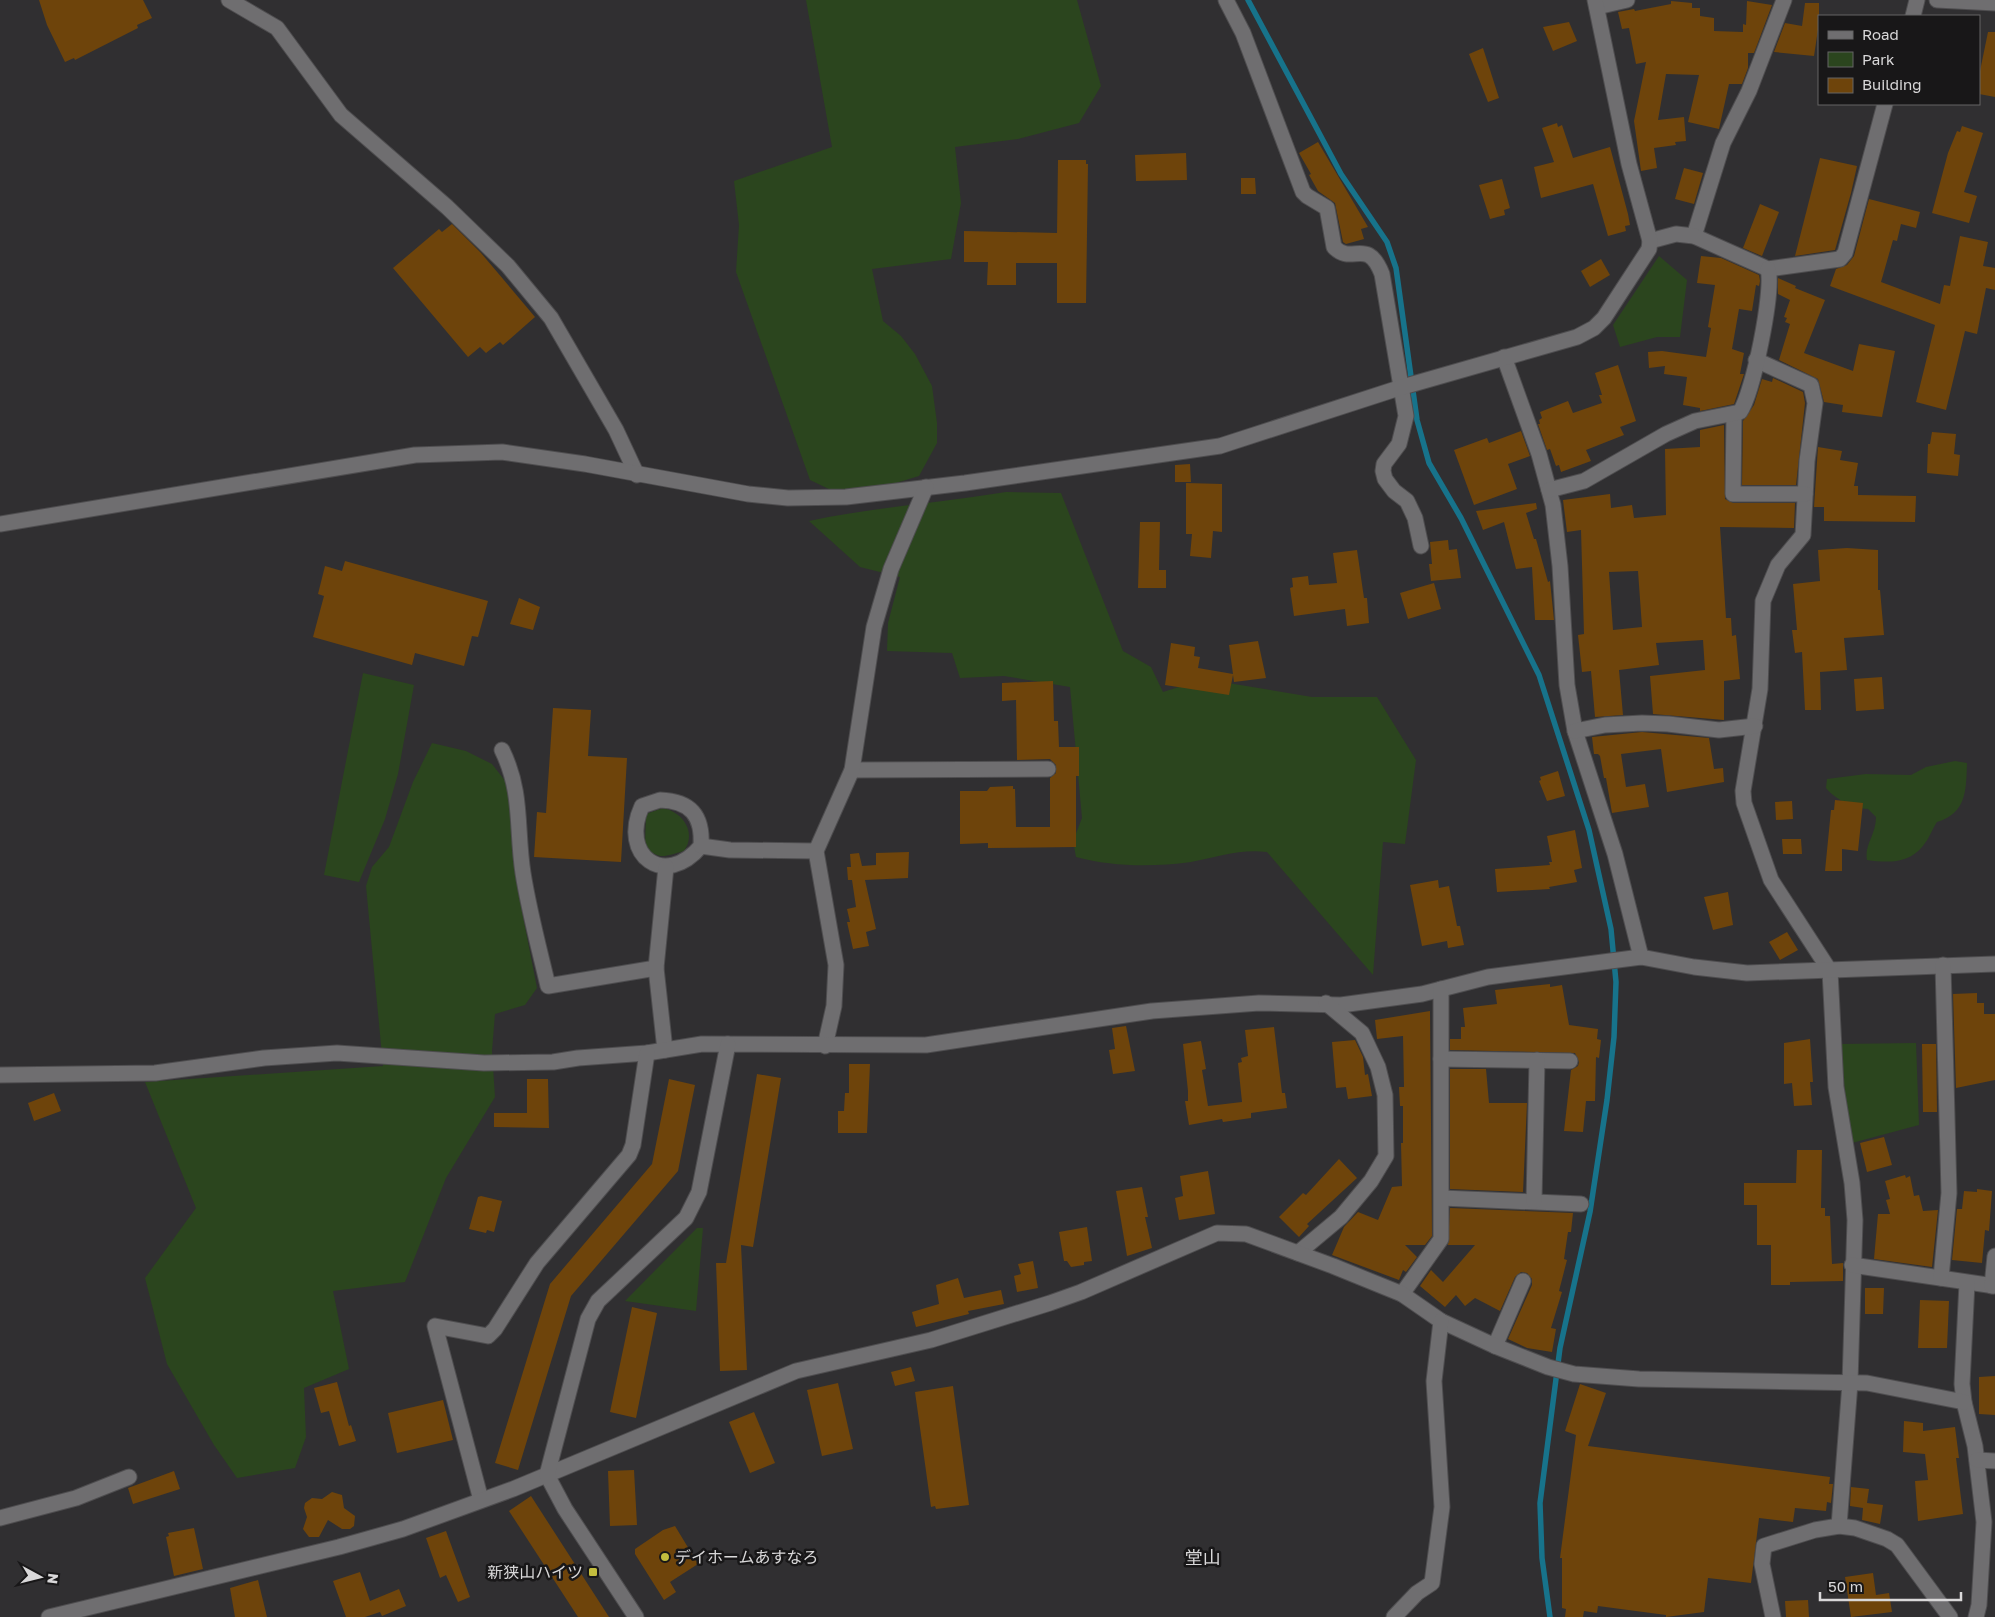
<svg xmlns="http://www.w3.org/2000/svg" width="1995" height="1617" viewBox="0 0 1995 1617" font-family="'Golos Text','Noto Sans JP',sans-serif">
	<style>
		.green { fill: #2b451e }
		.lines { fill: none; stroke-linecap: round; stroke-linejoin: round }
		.stream { stroke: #17738b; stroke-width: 5.5 }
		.building { fill: #6e440b; fill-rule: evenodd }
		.minor-casing { stroke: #4e4d4f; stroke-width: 17 }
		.minor { stroke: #6f6e70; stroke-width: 15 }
		.poi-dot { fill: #c3bd3e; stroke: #181718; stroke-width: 2 }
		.labels { text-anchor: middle; stroke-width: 5; stroke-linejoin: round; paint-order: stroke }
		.poi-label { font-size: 16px; fill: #d9d8d9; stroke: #181718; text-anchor: start }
		.neighbourhood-label { font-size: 18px; fill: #d9d8d9; stroke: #181718 }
	</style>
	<rect width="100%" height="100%" fill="#302f31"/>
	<g class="green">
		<polygon points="806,0 1077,0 1101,86 1079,123 1018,139 955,147 961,203 951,259 872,269 883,321 901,336 915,354 932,386 937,423 937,443 919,476 886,486 833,491 810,480 736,272 739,225 734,181 832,147"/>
		<polygon points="1659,256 1687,280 1680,337 1657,337 1620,347 1613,325"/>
		<path d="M1006,492L1061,493L1123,651L1151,667L1163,692L1204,679L1312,697H1377L1416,760L1405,844L1383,842L1373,975L1267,852C1239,849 1218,857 1191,862C1153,867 1113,867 1076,857L1073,841L1082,818L1070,687L1004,676L960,678L952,653L887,651L888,623L900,577L860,567L809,521C874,507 940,503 1006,492Z"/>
		<polygon points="363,673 414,685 398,774 385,819 359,882 324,875"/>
		<polygon points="432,743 466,751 492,764 506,782 518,864 517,886 537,988 525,1005 495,1014 492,1051 495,1097 446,1178 405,1282 333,1291 349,1369 304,1388 306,1437 295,1468 237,1478 214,1445 167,1364 145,1278 196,1208 145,1082 383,1066 366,886 372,867 389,847 413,782"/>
		<path d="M1955,761L1967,763C1966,790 1967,813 1937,822C1932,829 1930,837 1925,843C1911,864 1889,863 1867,860C1864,845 1876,835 1876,817L1868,809L1848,807C1841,799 1832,796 1826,788L1827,779L1866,774L1911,775L1926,767Z"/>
		<path d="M663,808C683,812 697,833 684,851C665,856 659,861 645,846L646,814Z"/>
		<polygon points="1916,1043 1919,1125 1852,1143 1846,1107 1841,1044"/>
		<polygon points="697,1228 703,1228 696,1311 625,1301"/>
	</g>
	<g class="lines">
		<polyline class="stream" points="1248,0 1341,174 1387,242 1396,268 1417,420 1429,463 1461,518 1539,675 1589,830 1611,929 1616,982 1614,1037 1607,1100 1590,1212 1560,1348 1540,1503 1542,1558 1550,1617"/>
	</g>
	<g class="building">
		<polygon points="39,0 143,0 152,18 137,25 138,28 75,60 74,58 65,62 47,25"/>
		<polygon points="1671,1 1692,3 1692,8 1700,8 1700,16 1714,18 1714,31 1743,32 1743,24 1746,25 1747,1 1772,5 1754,53 1748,53 1748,68 1742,84 1729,84 1719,129 1688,122 1699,75 1666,74 1658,120 1684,117 1686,141 1675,142 1676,145 1654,148 1657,168 1641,171 1634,121 1646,62 1636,64 1629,28 1622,29 1618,12 1634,9 1635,11 1671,4"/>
		<polygon points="1805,3 1819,3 1819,23 1814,56 1774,52 1785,23 1802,26"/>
		<polygon points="1569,22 1577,41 1553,51 1543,27"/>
		<polygon points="1988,32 1995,32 1995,97 1979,94 1979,76"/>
		<polygon points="1483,48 1499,98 1488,102 1469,54"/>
		<polygon points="1557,123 1558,127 1562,125 1573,158 1610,147 1628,214 1630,225 1625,226 1626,231 1608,236 1593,184 1541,198 1534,167 1554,162 1542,128"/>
		<polygon points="1962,126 1983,133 1964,192 1977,196 1969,223 1932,213 1948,153 1957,131 1960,132"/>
		<polygon points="1318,142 1368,227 1361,229 1364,239 1346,244 1343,242 1335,203 1318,191 1309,175 1311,174 1299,153"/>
		<polygon points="1186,153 1187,180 1136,181 1135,155"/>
		<polygon points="1820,158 1857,166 1851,193 1835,250 1795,256"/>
		<polygon points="1058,160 1086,160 1086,164 1088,164 1086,303 1057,303 1057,263 1016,263 1016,285 987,285 988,262 964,262 964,231 1057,233"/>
		<polygon points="1684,168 1703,173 1694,204 1675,199"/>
		<polygon points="1241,178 1255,178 1256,194 1241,194"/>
		<polygon points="1502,179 1510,208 1504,210 1505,215 1490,219 1479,185"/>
		<polygon points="1869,199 1920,212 1916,228 1901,224 1897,241 1893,240 1881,282 1940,304 1944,285 1950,286 1960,236 1988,242 1983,266 1995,268 1995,290 1986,288 1977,334 1965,331 1946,410 1916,402 1935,325 1830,286 1836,269 1847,265 1854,256"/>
		<polygon points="1760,204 1779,212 1762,256 1743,248"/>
		<polygon points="452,224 481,253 535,317 503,345 500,342 486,353 480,347 468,357 393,268 439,229 442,232"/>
		<polygon points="1701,256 1721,258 1759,275 1760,281 1759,286 1756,285 1752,311 1739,309 1732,349 1744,353 1740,374 1744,374 1734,404 1700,411 1700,408 1683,405 1687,377 1664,374 1665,366 1649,368 1648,352 1662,351 1706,357 1711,328 1708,327 1715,285 1697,283"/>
		<polygon points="1601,259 1610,275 1590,287 1581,271"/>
		<polygon points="1778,278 1796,286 1795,288 1825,300 1804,353 1853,371 1859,344 1895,351 1882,417 1842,412 1843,405 1824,402 1818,379 1779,360 1790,324 1785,322 1787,318 1784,317 1790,300 1778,294"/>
		<polygon points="1618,365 1636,421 1620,427 1624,435 1586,450 1591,461 1561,472 1559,465 1556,466 1550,449 1547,450 1538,424 1540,424 1539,420 1542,418 1540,412 1568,401 1573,413 1602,403 1599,395 1602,395 1595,373"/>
		<polygon points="1773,378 1803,392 1805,403 1796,485 1742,485 1743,421 1754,405 1762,379 1772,382"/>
		<path d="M1724,425L1725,499L1733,503H1795L1794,528L1720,527L1726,618H1731L1732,636L1736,635L1740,679L1724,681V720L1653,714L1650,676L1705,670L1703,640L1656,643L1659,665L1619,670L1623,715L1595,717L1591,671L1582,672L1578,635L1584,634L1581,530L1567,532L1563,500L1610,494L1611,508L1632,505L1634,518L1666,515L1665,449L1700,447V430ZM1638,571L1642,627L1613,630L1609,572Z"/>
		<polygon points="1521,431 1530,456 1508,464 1517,489 1474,505 1454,450 1487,438 1489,443"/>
		<polygon points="1932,432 1956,434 1954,454 1960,455 1958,476 1927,473 1928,444 1930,444"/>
		<polygon points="1818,447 1842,451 1840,460 1858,463 1854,486 1858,486 1858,495 1916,496 1915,522 1824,521 1824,507 1814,507"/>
		<polygon points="1190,464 1191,482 1175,482 1175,465"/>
		<polygon points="1186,483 1222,484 1222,532 1213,531 1211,558 1190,556 1192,534 1186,534"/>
		<polygon points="1536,503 1537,509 1526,513 1534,539 1536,539 1548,582 1550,581 1554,620 1535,620 1532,567 1516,569 1504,522 1483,530 1476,511"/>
		<polygon points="1140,522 1160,522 1159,570 1166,570 1166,588 1138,588"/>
		<polygon points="1448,540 1449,550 1457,549 1461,578 1431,581 1429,564 1432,564 1430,542"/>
		<polygon points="1847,548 1878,550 1878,590 1880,590 1884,635 1844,638 1847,670 1820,672 1821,710 1805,710 1802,652 1795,653 1792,630 1797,630 1793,584 1820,581 1818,550"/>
		<polygon points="1357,550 1364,598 1367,598 1369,623 1347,626 1345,609 1294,616 1290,588 1293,587 1292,578 1308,576 1309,585 1337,583 1333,553"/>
		<polygon points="345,561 488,601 478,637 472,636 464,666 415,653 412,665 313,637 324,596 318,594 325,566 342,571"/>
		<polygon points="1434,583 1441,609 1408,619 1400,593"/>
		<polygon points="519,598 540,607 533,630 510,624"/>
		<polygon points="1258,641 1266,678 1234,682 1233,675 1229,695 1165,685 1171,643 1195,647 1194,656 1200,657 1198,668 1233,674 1229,645"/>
		<polygon points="1882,677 1884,709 1856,711 1854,679"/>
		<polygon points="1053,681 1054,721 1058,721 1059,747 1079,747 1079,776 1076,776 1076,847 988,848 988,843 960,844 960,791 987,791 990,787 1013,786 1013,789 1015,789 1016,827 1050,827 1050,778 1056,773 1056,765 1050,759 1017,760 1016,700 1002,701 1002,683"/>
		<polygon points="553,708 591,710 588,756 627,758 621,862 534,857 537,812 546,813"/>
		<polygon points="1642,732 1709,738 1714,769 1723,768 1724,782 1667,792 1661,749 1621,754 1626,787 1645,784 1649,807 1612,813 1606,778 1604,778 1600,756 1598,754 1594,754 1592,737"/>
		<polygon points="1558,771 1565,796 1547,801 1539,781 1541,780 1540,777"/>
		<polygon points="1835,800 1863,803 1858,851 1842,849 1842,871 1825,871 1831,810 1834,810"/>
		<polygon points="1792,801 1793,819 1776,820 1775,802"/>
		<polygon points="1575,830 1582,868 1574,870 1577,882 1549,887 1550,889 1497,892 1495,869 1550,865 1549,862 1552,862 1547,836"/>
		<polygon points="1782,839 1801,839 1802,854 1783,854"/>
		<polygon points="909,852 908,878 865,880 876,929 866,932 869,946 853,949 847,922 850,922 847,909 856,907 852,880 848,880 847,867 851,867 850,854 859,853 862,866 876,865 876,853"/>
		<polygon points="1438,880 1439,888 1449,886 1457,926 1460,926 1464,945 1448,948 1447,941 1422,946 1410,885"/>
		<polygon points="1728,892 1733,925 1713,930 1704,897"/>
		<polygon points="1787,932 1798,950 1780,960 1769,942"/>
		<polygon points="1550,984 1550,987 1562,985 1569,1025 1598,1029 1597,1039 1601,1040 1599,1058 1596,1057 1595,1101 1586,1101 1583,1132 1564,1131 1571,1070 1578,1066 1579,1062 1575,1053 1450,1050 1450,1039 1461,1039 1461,1027 1465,1027 1463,1008 1497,1004 1495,990"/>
		<polygon points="1977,993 1977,1003 1984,1003 1984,1014 1995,1014 1995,1080 1956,1088 1953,994"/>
		<polygon points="1430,1011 1432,1236 1425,1245 1405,1245 1417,1257 1406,1272 1403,1270 1399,1280 1332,1255 1344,1227 1358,1212 1378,1220 1392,1187 1402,1186 1401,1143 1403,1143 1403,1106 1400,1106 1399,1087 1404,1087 1403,1036 1377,1039 1375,1020"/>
		<polygon points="1126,1026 1135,1071 1113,1074 1109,1050 1115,1049 1112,1028"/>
		<polygon points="1274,1027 1282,1093 1285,1093 1287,1108 1251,1113 1251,1118 1223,1122 1222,1119 1189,1125 1185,1101 1188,1101 1188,1091 1183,1044 1201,1041 1206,1069 1202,1070 1208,1106 1242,1102 1238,1063 1242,1062 1241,1058 1248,1056 1245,1030"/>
		<polygon points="1810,1039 1813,1082 1810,1082 1812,1105 1794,1106 1792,1083 1784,1084 1784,1043"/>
		<polygon points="1355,1040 1363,1057 1365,1075 1368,1074 1372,1096 1348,1099 1346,1087 1336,1088 1332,1042"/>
		<polygon points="1922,1044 1936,1044 1937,1112 1923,1112"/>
		<polygon points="849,1064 870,1064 867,1133 838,1133 838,1111 844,1111 845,1093 849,1093"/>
		<polygon points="1450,1069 1486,1069 1489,1103 1527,1103 1523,1192 1450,1189"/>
		<polygon points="757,1074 781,1078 753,1247 741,1245 747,1370 720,1371 716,1263 726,1263"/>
		<polygon points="527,1079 548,1079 549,1128 494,1127 494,1113 527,1113"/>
		<polygon points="669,1079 695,1085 678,1171 571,1296 518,1470 495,1463 550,1284 652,1164"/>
		<polygon points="54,1093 61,1111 34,1121 28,1103"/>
		<polygon points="1884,1137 1892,1165 1867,1172 1860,1143"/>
		<polygon points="1797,1150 1822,1150 1821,1208 1825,1208 1825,1216 1830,1216 1832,1264 1843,1263 1843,1281 1790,1282 1790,1285 1771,1285 1771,1245 1757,1245 1757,1205 1744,1205 1744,1183 1796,1183"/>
		<polygon points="1339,1159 1357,1178 1307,1224 1309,1226 1299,1237 1279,1217 1303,1193 1306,1195"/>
		<polygon points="1208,1171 1215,1214 1179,1220 1175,1198 1183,1196 1180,1176"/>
		<polygon points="1905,1175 1906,1178 1910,1176 1914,1196 1919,1195 1923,1211 1938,1210 1932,1267 1874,1259 1878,1214 1890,1214 1886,1200 1890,1199 1885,1181"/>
		<polygon points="1142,1187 1148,1217 1145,1217 1152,1248 1127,1256 1116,1191"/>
		<polygon points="1977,1189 1992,1191 1989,1231 1985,1230 1982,1263 1952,1260 1957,1209 1962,1209 1964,1191 1977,1192"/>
		<polygon points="481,1196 502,1201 494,1232 487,1230 486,1233 469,1229 478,1197"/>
		<polygon points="1450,1208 1573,1213 1571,1232 1568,1232 1564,1259 1567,1260 1559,1291 1562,1292 1551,1328 1556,1329 1552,1352 1527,1348 1508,1339 1532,1285 1532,1279 1527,1273 1521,1272 1515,1277 1500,1311 1475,1298 1465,1306 1456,1295 1445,1307 1420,1286 1431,1270 1443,1282 1475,1245 1448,1245"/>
		<polygon points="1087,1227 1092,1261 1084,1262 1084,1265 1071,1267 1067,1261 1064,1261 1059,1232"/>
		<polygon points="1033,1261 1038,1288 1017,1292 1014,1276 1021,1274 1018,1264"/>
		<polygon points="958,1278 964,1298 1001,1290 1004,1304 968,1311 969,1314 916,1327 912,1312 939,1304 936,1285"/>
		<polygon points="1865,1288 1884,1288 1883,1314 1865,1314"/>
		<polygon points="1920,1300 1949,1301 1947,1348 1918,1348"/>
		<polygon points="632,1307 657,1313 636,1418 610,1412"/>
		<polygon points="911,1367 915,1381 895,1386 891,1372"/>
		<polygon points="1995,1376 1995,1415 1979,1414 1979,1377"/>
		<polygon points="337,1382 349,1426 351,1425 356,1441 339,1446 329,1411 321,1413 314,1388"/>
		<polygon points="838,1383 853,1449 822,1456 807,1390"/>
		<polygon points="1580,1384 1606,1393 1588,1446 1830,1477 1829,1484 1833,1484 1831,1503 1827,1502 1826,1511 1795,1508 1793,1522 1759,1518 1751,1583 1708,1578 1704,1612 1666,1617 1666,1615 1598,1606 1597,1613 1584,1611 1583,1617 1565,1617 1566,1609 1562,1608 1562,1558 1560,1558 1576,1435 1565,1431"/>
		<polygon points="953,1386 969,1505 936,1509 935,1506 931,1507 915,1392"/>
		<polygon points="443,1400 453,1440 397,1453 388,1413"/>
		<polygon points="754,1412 775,1463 750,1473 729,1422"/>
		<polygon points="1904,1421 1923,1423 1923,1431 1955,1427 1959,1458 1956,1458 1963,1514 1918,1521 1915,1481 1928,1480 1925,1454 1903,1452"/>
		<polygon points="634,1470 637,1525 610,1526 608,1471"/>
		<polygon points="174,1471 180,1489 133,1504 128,1488"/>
		<polygon points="1851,1487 1869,1489 1867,1503 1883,1505 1880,1524 1862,1520 1863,1508 1850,1506"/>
		<polygon points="332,1492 342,1495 344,1508 355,1516 354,1526 350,1529 342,1529 328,1520 319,1537 309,1537 303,1529 307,1517 304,1508 305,1503 312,1498 322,1499"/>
		<polygon points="531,1496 609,1617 578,1617 509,1511"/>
		<polygon points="675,1526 698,1564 670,1582 676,1592 664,1600 635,1554 635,1549 663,1530"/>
		<polygon points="194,1528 203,1569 174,1576 166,1537 169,1536 168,1533"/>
		<polygon points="446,1531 470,1597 458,1602 446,1575 440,1578 426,1538"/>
		<polygon points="360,1572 370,1601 399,1589 406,1606 382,1616 380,1612 365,1617 346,1617 333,1581"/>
		<polygon points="1873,1573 1876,1595 1889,1593 1892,1612 1851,1617 1845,1577"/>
		<polygon points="258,1580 267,1617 235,1617 230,1588"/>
		<polygon points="1808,1600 1809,1617 1786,1617 1785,1601"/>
	</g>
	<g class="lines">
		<g class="minor-casing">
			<g id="minor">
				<polyline points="229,0 277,28 341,115 447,207 508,266 551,318 616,430 637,475"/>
				<path d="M1226,0L1243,33L1303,192L1307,196L1327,208L1334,247C1352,266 1367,236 1382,274L1406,416L1399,444L1384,464L1383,471L1385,479L1394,491L1407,501L1415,518L1421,546"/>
				<polyline points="1937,0 1995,3"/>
				<polyline points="1597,7 1627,0"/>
				<polyline points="1913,16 1917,0"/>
				<polyline points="1694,236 1723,143 1749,91 1784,0"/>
				<polyline points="1650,241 1676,234 1694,236 1768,269 1840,259 1845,253 1885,104"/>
				<polyline points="1504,357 1539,454 1553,505 1560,566 1567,685 1575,731 1615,854 1641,957"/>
				<polyline points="1756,360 1811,385 1815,403 1807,461 1803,535 1778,565 1763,601 1760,689 1743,791 1744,803 1771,880 1830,971 1836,1087 1852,1183 1855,1220 1850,1383 1839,1526"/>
				<polyline points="1734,414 1733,494 1805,494"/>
				<path d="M1549,490L1584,481L1666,434L1695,421L1740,412C1753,393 1774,291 1768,269"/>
				<polyline points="0,524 415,455 502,452 585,464 748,494 788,498 846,497 965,483 1220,446 1399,388 1577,337 1594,328 1604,318 1649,249 1650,241 1629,164 1595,0"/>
				<polyline points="1575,731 1605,725 1642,723 1668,724 1719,730 1755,726"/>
				<path d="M502,750C523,793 516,827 523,873C529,911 539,948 548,986L656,968"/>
				<polyline points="852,770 1048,769"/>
				<path d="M660,800C690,801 703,815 701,846C665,889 619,856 642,806Z"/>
				<polyline points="701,846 730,850 816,851"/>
				<polyline points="825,1046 834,1006 836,965 816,851 852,770 874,627 891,569 926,487"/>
				<polyline points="665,1050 656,968 666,867"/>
				<polyline points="1441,1059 1570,1061"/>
				<polyline points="0,1075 155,1073 264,1058 337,1053 484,1063 553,1062 578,1058 647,1053 702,1044 926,1045 1152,1011 1259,1003 1341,1005 1422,994 1488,977 1641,957 1694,967 1747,973 1995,964"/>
				<polyline points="1442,1198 1581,1204"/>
				<polyline points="1534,1201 1537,1060"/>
				<polyline points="1298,1253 1341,1217 1371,1181 1386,1156 1385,1095 1378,1067 1362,1033 1326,1003"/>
				<polyline points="1852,1265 1995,1286"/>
				<polyline points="1941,1278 1949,1193 1943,965"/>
				<polyline points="1967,1283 1962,1384 1964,1402 1975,1446 1984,1522 1979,1605 1976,1617"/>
				<polyline points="1992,1286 1995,1256"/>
				<polyline points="1402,1294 1441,1239 1441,989"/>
				<polyline points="1495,1346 1523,1281"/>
				<polyline points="1977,1460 1995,1461"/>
				<polyline points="481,1500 435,1326 488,1336 495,1329 537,1263 629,1155 633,1145 647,1053"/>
				<polyline points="0,1518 76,1498 129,1477"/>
				<polyline points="49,1617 339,1547 403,1529 513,1489 796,1371 931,1340 1050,1303 1081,1292 1217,1233 1246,1234 1333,1266 1402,1294 1441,1321 1495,1346 1548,1367 1574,1374 1639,1379 1867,1383 1964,1402"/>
				<polyline points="636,1617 565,1509 547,1475 588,1319 598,1301 686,1218 699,1192 728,1044"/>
				<polyline points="1394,1617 1417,1593 1432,1583 1442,1507 1434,1381 1441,1321"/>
				<polyline points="1773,1617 1762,1564 1764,1546 1815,1530 1839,1526 1855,1528 1887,1539 1897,1545 1950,1617"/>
			</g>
		</g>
		<use href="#minor" class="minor"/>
	</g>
	<g class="poi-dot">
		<circle cx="665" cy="1557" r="5"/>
		<rect x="588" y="1567" width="10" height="10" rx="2.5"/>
	</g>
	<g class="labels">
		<g class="poi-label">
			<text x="675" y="1563">デイホームあすなろ</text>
			<text x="583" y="1578" text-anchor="end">新狭山ハイツ</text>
		</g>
		<g class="neighbourhood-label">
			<text x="1203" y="1564">堂山</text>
		</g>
	</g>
	<rect x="1818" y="15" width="162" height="90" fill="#181718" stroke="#656465"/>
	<rect x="1828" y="31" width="25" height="8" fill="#6f6e70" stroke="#656465"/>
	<text x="1862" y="40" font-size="15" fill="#d9d8d9">Road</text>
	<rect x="1828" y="52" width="25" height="15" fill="#2b451e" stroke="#656465"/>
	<text x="1862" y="65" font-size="15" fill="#d9d8d9">Park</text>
	<rect x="1828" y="78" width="25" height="15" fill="#6e440b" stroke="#656465"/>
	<text x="1862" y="90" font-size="15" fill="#d9d8d9">Building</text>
	<g transform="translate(40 1577) rotate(97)" stroke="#181718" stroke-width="4" paint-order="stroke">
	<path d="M0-4L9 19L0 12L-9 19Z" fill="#d9d8d9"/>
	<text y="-8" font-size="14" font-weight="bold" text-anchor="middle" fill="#d9d8d9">N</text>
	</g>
	<path d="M1820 1592v8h141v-8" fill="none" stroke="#d9d8d9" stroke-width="2.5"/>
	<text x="1828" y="1592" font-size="15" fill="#d9d8d9" stroke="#181718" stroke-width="4" paint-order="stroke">50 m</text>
</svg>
